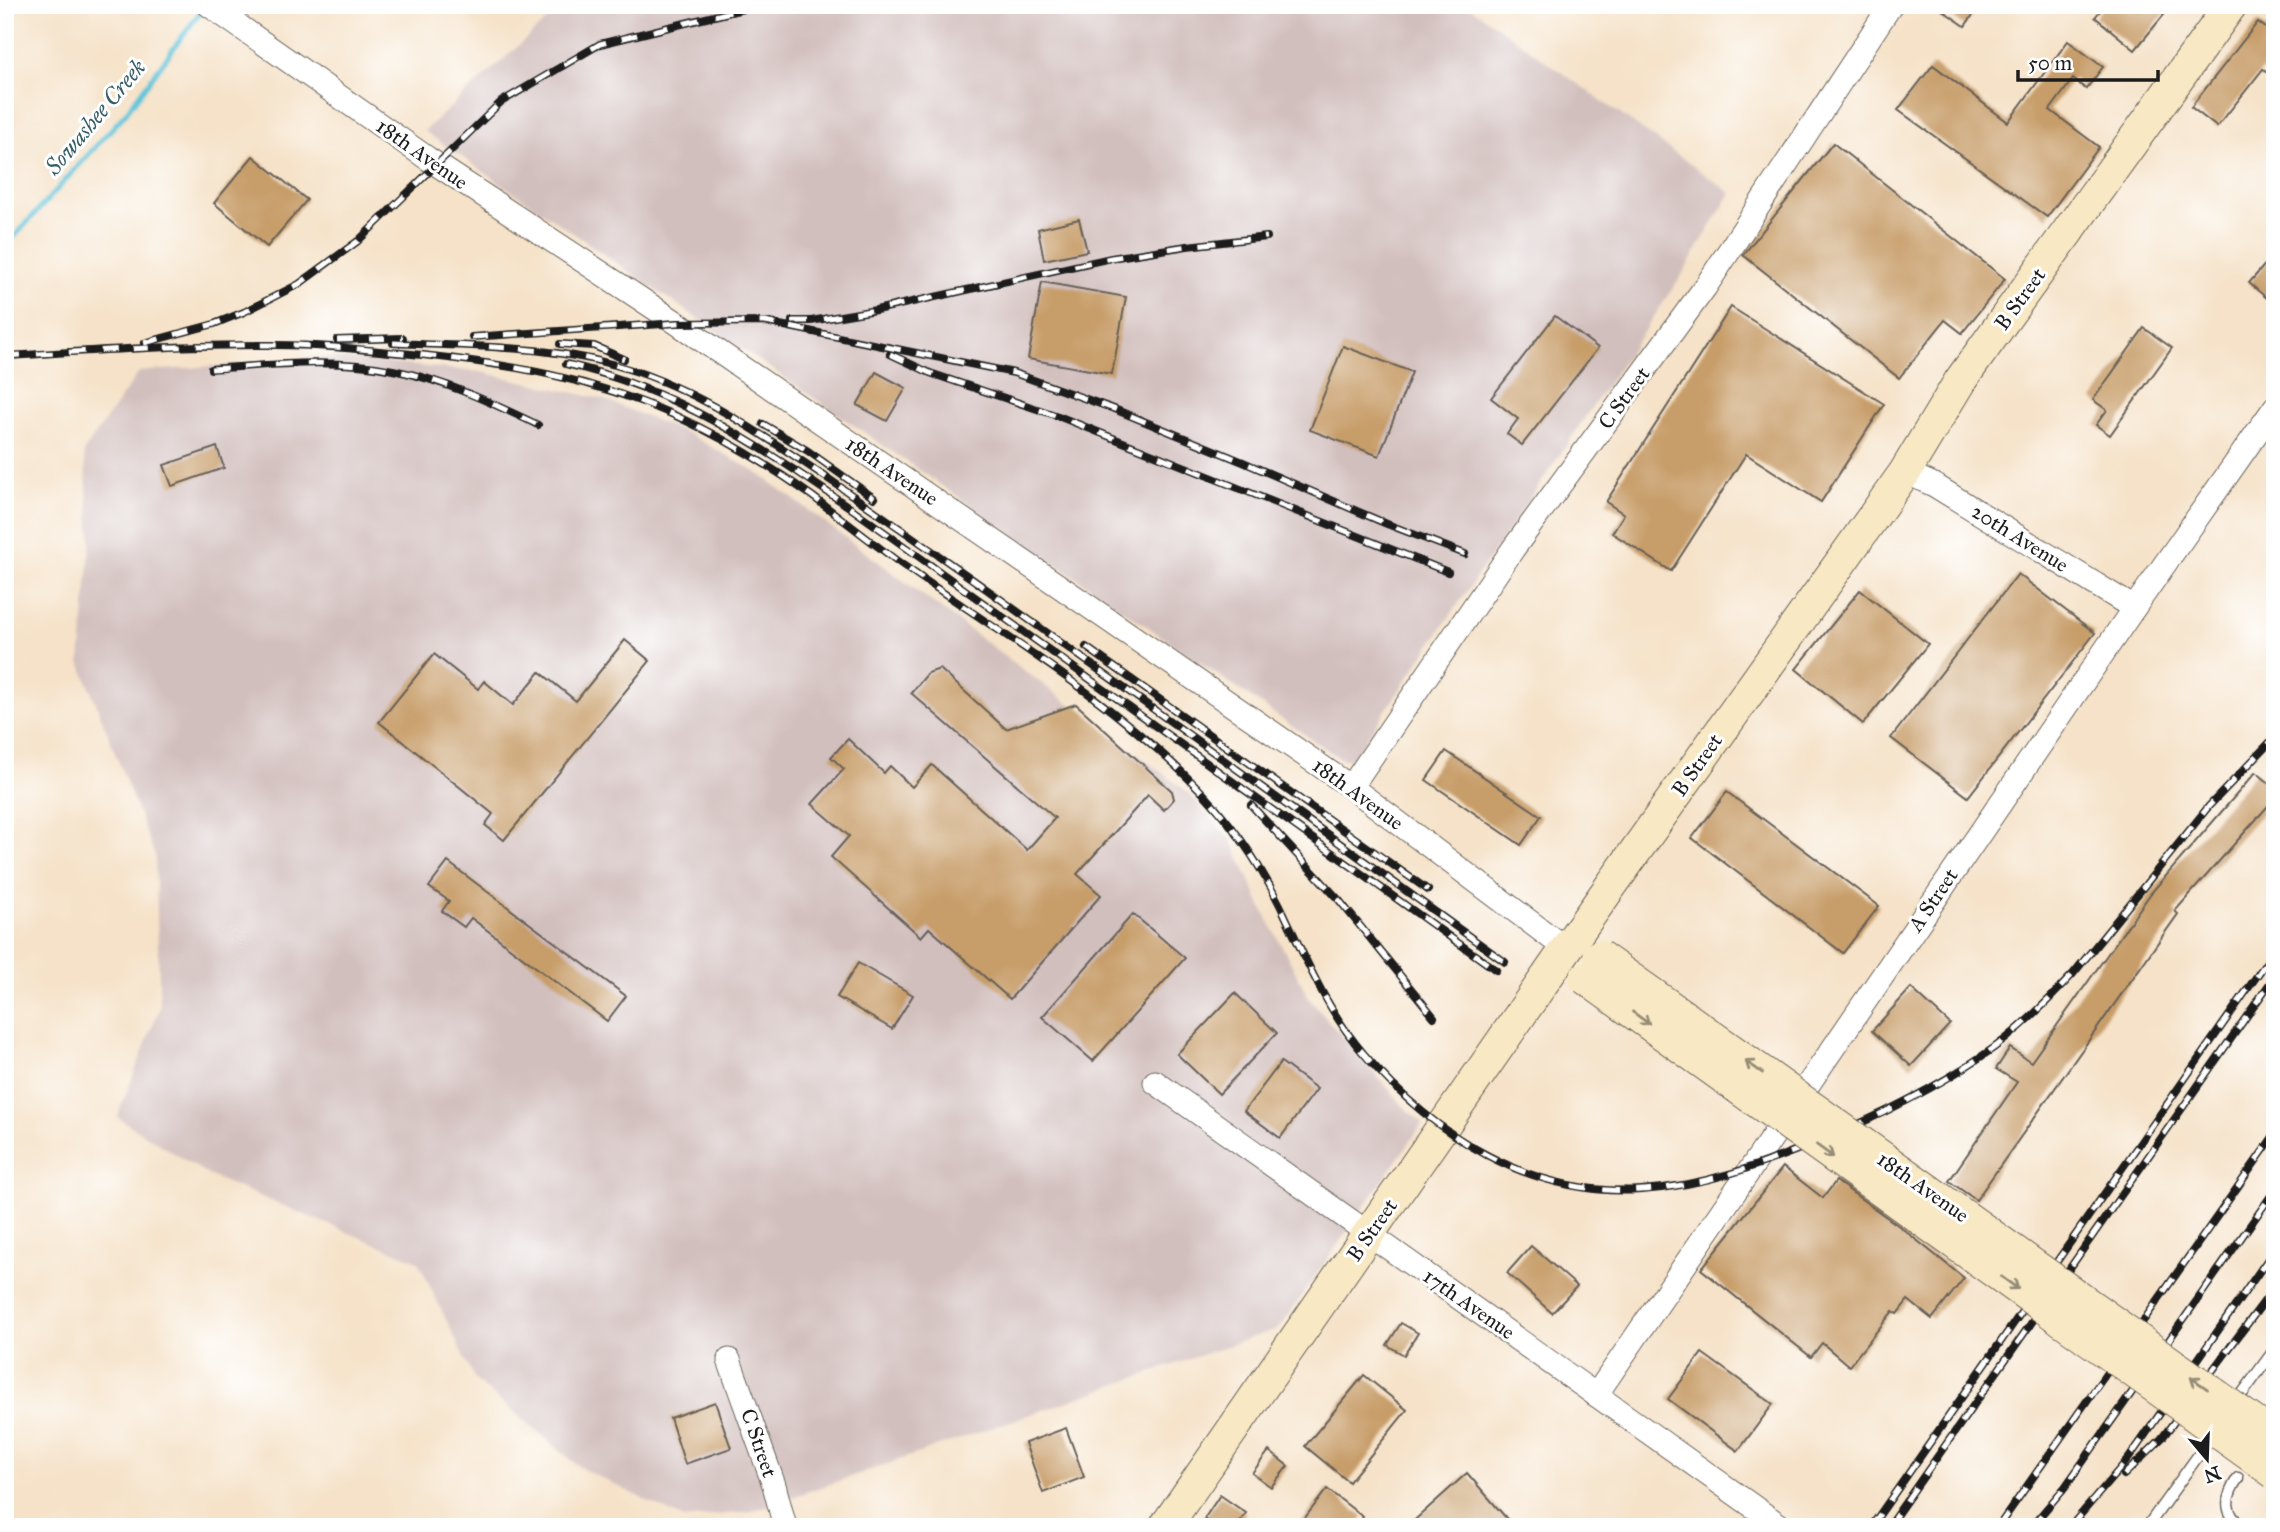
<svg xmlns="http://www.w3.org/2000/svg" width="2280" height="1532" viewBox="0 0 2280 1532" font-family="'IM FELL Great Primer',serif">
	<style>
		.industrial { fill: #d1bfbd }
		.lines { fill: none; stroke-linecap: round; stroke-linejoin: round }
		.stream { stroke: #5cc3d9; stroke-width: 5 }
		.building { fill: #c79d69 }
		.lane-casing { stroke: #686158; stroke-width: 13 }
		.street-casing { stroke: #686158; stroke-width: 25 }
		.secondary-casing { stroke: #686158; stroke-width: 34 }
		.lane { stroke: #fff; stroke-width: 10 }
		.street { stroke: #fff; stroke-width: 23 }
		.secondary { stroke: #f8e8c3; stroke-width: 32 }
		.rail-casing { stroke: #1c1c1c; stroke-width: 8 }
		.rail { stroke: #fff; stroke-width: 5; stroke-dasharray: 16; stroke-linecap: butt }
		.secondary-bridge-casing { stroke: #686158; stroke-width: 34; stroke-linecap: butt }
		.secondary-bridge { stroke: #f8e8c3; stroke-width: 32 }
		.oneway { stroke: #958c78 }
		.labels { text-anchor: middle; stroke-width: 6; stroke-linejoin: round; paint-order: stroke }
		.street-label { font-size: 21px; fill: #1c1c1c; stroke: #fff }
		.water-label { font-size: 23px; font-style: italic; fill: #365f68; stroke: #fff }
	</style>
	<rect width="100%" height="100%" fill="#fff"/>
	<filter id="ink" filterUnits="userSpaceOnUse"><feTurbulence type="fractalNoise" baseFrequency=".0143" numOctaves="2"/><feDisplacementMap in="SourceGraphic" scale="14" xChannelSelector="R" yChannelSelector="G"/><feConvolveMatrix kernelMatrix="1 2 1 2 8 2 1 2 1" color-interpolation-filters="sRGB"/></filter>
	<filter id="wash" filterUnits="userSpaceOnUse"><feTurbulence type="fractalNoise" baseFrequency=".00686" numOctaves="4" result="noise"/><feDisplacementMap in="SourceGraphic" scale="28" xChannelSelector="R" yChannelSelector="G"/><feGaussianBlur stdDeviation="1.57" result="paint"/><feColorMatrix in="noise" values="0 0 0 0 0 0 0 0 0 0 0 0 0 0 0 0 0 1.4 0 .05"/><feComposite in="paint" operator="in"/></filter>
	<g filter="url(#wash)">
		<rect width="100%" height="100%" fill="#f5e2c8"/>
		<g class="industrial">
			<polygon points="573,5 1467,5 1731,193 1680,278 1352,760 1339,758 424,131 547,20"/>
			<polygon points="325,357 481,372 602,399 685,432 761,475 1189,793 1232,841 1262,908 1310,1000 1408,1111 1423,1123 1279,1328 752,1511 684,1519 581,1468 475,1380 418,1261 210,1176 117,1117 160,1007 155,856 80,662 91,540 84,451 139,372"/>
		</g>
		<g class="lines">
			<polyline class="stream" points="5,247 125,114 204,7"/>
		</g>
		<g id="blocks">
			<g class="building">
				<polygon points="1935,5 1980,5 1965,26"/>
				<polygon points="2105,5 2172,5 2135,50 2095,17"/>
				<polygon points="2258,22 2275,35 2275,78 2263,69 2217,127 2191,107"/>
				<polygon points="2068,41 2103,67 2086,89 2073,79 2050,110 2099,147 2047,217 1898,110 1933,65 2008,122"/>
				<polygon points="1833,143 2005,279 1962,333 1945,320 1899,378 1743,255"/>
				<polygon points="253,156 307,200 267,247 214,203"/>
				<polygon points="1079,219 1087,251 1044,260 1038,229"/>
				<polygon points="2275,253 2275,305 2249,283"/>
				<polygon points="1042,282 1126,297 1112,374 1028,359"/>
				<polygon points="1731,307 1884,404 1821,502 1746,454 1671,571 1612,533 1624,514 1606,502"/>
				<polygon points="1555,316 1598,348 1522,445 1507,434 1518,419 1491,398"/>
				<polygon points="2144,328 2172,348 2110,435 2096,425 2107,410 2093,400"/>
				<polygon points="1343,346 1412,372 1379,456 1310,430"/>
				<polygon points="876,372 906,388 887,421 857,405"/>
				<polygon points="217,447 224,468 172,486 164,465"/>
				<polygon points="2018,574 2095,633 1968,797 1891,738"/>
				<polygon points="1860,590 1928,644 1863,724 1796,669"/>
				<polygon points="625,640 650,661 504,840 485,825 493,814 379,722 434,654 478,689 484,681 513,705 540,672 576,701"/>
				<polygon points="940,669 1006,729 1076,704 1160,780 1172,791 1174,799 1164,810 1148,795 1077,874 1101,895 1010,999 929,928 921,937 831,857 849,836 812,804 844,769 831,757 848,739 884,773 890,766 912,787 932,765 1027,850 1055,818 911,693 928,673"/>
				<polygon points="1446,751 1541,816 1521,845 1426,780"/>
				<polygon points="2256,772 2275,788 2275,798 2175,911 2178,914 1976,1200 1949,1181 2017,1082 1996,1069 2010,1048 2031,1062 2151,893"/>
				<polygon points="1727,792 1879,906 1843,953 1692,838"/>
				<polygon points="448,862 626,996 607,1021 471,918 464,927 442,911 449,901 429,887"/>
				<polygon points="1133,914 1185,958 1093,1061 1042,1017"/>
				<polygon points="858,963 913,995 892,1029 837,997"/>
				<polygon points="1911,988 1950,1024 1911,1066 1872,1031"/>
				<polygon points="1235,993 1277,1033 1219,1094 1177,1054"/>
				<polygon points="1281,1062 1317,1089 1280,1138 1244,1111"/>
				<polygon points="1783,1167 1823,1198 1836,1181 1899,1226 1964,1278 1932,1319 1908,1300 1897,1314 1893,1311 1849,1366 1822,1343 1811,1357 1701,1269"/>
				<polygon points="1531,1246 1577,1286 1552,1313 1507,1273"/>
				<polygon points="1401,1323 1418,1333 1404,1355 1387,1345"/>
				<polygon points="1702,1353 1773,1404 1738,1451 1668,1399"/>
				<polygon points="1364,1375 1407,1410 1349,1482 1305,1446"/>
				<polygon points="715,1402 731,1448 685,1464 670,1418"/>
				<polygon points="1066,1428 1084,1477 1043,1493 1025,1443"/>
				<polygon points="1269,1451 1288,1466 1271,1487 1252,1473"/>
				<polygon points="1467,1473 1514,1527 1407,1527"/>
				<polygon points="1327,1489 1363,1517 1356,1527 1298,1527"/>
				<polygon points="1220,1495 1246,1513 1236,1527 1215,1527 1204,1519"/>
			</g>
		</g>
	</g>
	<g filter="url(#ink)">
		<use href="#blocks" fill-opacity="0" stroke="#686158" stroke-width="2"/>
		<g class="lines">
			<g class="lane-casing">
				<g id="lane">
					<polyline points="2234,1405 2275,1349"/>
					<path d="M2238,1478C2225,1497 2223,1513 2243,1527"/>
					<polyline points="2147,1527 2215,1432"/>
				</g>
			</g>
			<g class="street-casing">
				<g id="street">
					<polyline points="209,5 427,158 677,323 1351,787 1566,949"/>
					<polyline points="1905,472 1934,485 2134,608"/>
					<polyline points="1351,787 1513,549 1706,286 1891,5"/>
					<polyline points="1155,1082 1782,1527"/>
					<polyline points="729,1360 774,1485 785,1527"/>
					<polyline points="1596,1395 2134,608 2275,407"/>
				</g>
			</g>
			<g class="secondary-casing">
				<polyline id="secondary" points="1165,1527 1566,949 1905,472 1960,381 2231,5"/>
			</g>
			<use href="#lane" class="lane"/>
			<use href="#street" class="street"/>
			<use href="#secondary" class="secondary"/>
			<g class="rail-casing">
				<g id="rail">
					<polyline points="792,321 811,321 876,310 1111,258 1187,246 1267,237"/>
					<polyline points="472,337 677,323 765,322 1014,373 1114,409 1243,462 1387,524 1465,554"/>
					<polyline points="337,340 403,338"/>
					<polyline points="144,343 214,324 244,312 299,284 358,241 501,102 600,44 759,5"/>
					<path d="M393,343C478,347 555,344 638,372C710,397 773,442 836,484C889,521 943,558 996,596C1166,718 1335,840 1505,962"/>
					<polyline points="560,344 594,346 624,359"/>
					<polyline points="890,354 930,373 1058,416 1448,572"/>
					<path d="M5,356C91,351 178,345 264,345C317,344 371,350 423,355C513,365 591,378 674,415C722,437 769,465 812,496C841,518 870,541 900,563C1000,633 1108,697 1195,785C1229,819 1258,861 1280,905C1305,957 1326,1010 1364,1054C1434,1136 1531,1197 1641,1190C1704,1186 1762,1165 1819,1141C1875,1118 1931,1091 1982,1056C2016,1034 2046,1003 2073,974L2209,806L2275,737"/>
					<path d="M566,364C675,388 765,449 855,511L1496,970"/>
					<path d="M211,369C271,365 334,358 393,370C444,380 492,403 538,425"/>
					<polyline points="763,424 808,451 874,498"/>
					<polyline points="1086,647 1428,890"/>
					<polyline points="1251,805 1339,900 1434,1017"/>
					<polyline points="2124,1475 2162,1438 2275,1287"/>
					<polyline points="1871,1527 2275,950"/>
					<polyline points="1888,1527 2275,976"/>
					<polyline points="1998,1527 2275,1134"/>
					<polyline points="2031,1527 2065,1487 2275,1190"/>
					<polyline points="2070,1527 2129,1458 2275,1249"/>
				</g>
			</g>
			<use href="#rail" class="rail"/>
			<g class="secondary-bridge-casing">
				<g id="secondary-bridge">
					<polyline points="1599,956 2275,1437"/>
					<polyline points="1585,978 2275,1473"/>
				</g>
			</g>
			<use href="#secondary-bridge" class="secondary-bridge"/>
		</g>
		<defs><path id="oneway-shaft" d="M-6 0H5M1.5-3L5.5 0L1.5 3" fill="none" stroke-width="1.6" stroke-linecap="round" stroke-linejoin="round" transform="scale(1.75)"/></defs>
		<g class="oneway">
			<use href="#oneway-shaft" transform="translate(1641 1018) rotate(36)"/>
			<use href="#oneway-shaft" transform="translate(1754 1067) rotate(-145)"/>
			<use href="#oneway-shaft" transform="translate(1825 1151) rotate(36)"/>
			<use href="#oneway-shaft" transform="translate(2010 1283) rotate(36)"/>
			<use href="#oneway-shaft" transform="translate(2199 1383) rotate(-145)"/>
		</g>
	</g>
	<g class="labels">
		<g class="street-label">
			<text transform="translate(422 154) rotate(35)" y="7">18th Avenue</text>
			<text transform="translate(2020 299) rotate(-54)" y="7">B Street</text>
			<text transform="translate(1624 398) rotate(-54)" y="7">C Street</text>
			<text transform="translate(892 471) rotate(34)" y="7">18th Avenue</text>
			<text transform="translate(2020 538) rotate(32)" y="7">20th Avenue</text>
			<text transform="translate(1697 765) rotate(-55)" y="7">B Street</text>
			<text transform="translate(1358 794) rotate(36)" y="7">18th Avenue</text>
			<text transform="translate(1933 900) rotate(-56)" y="7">A Street</text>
			<text transform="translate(1923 1187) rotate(35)" y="7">18th Avenue</text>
			<text transform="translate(1372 1230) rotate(-55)" y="7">B Street</text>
			<text transform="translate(1469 1304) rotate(35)" y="7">17th Avenue</text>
			<text transform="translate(759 1443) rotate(71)" y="7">C Street</text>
		</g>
		<g class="water-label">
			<text transform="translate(95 117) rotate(-50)" y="8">Sowashee Creek</text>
		</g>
	</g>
	<rect width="2280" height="1532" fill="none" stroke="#fff" stroke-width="28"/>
	<g transform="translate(2207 1459) rotate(161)" stroke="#ffffff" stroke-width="5" paint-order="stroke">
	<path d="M0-5L12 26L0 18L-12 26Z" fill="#1c1c1c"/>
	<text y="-10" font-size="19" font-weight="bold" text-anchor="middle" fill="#1c1c1c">N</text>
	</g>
	<path d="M2018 70v10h140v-10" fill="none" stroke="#1c1c1c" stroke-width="3.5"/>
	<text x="2028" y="70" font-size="21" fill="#1c1c1c" stroke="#ffffff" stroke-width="5" paint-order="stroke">50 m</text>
</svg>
